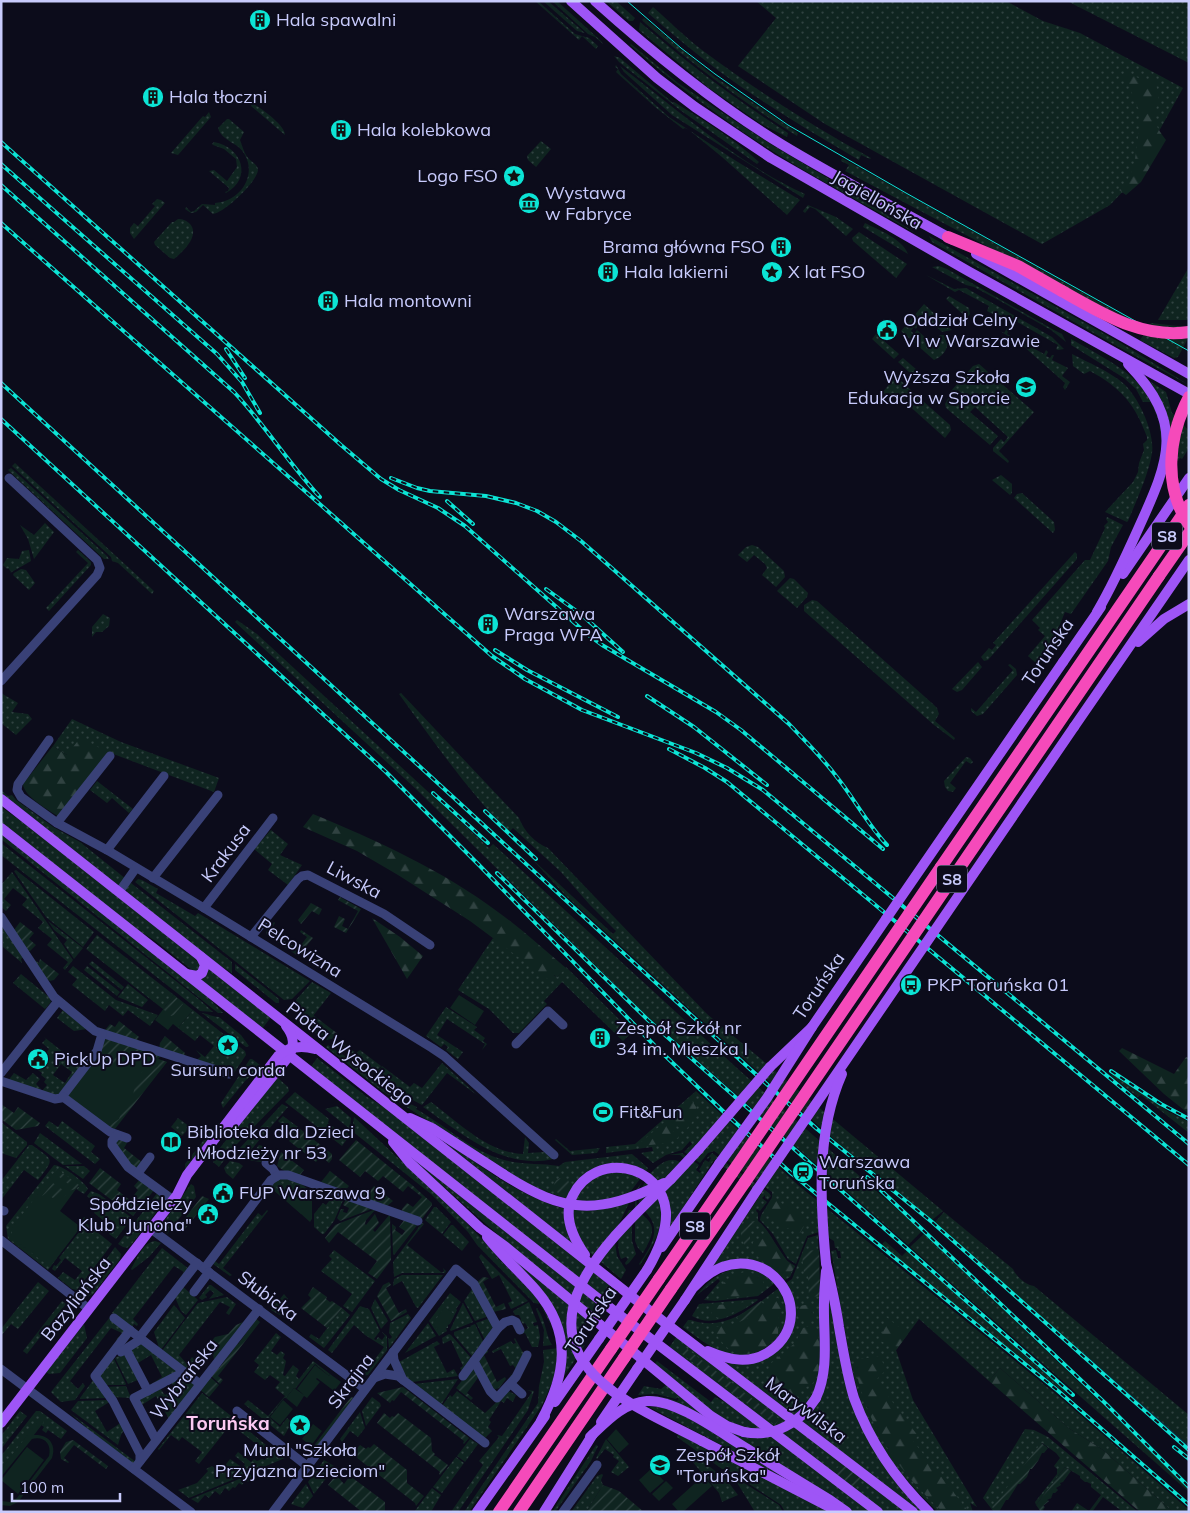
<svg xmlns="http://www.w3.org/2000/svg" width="1190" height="1513" viewBox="0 0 1190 1513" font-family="Mulish,sans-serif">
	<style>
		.grass { fill: url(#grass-dots); fill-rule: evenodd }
		.forest { fill: url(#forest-firs) }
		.park { fill: #0f2420 }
		.garden { fill: url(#garden-furrows) }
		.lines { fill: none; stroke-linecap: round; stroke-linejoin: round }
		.stream { stroke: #0e283d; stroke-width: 2 }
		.minor { stroke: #394177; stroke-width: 9 }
		.major { stroke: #9e55f6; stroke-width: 10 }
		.highway { stroke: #f54aba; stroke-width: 12 }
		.tram { stroke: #0ce4d5; stroke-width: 1 }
		.rail-casing { stroke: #0ce4d5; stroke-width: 4 }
		.rail { stroke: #0c0c1b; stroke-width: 2; stroke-dasharray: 5.5; stroke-linecap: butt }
		.major-bridge { stroke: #9e55f6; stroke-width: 10 }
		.highway-bridge { stroke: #f54aba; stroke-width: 12 }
		.labels { text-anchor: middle; stroke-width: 4; stroke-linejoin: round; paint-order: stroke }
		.shield { fill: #0c0c1b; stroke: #9092b8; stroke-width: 1 }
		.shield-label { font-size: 16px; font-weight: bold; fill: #c8cbfc }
		.poi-label { font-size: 18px; fill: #c8cbfc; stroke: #0c0c1b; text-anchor: start }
		.street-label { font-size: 18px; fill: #c8cbfc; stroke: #0c0c1b }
		.neighbourhood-label { font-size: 19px; font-weight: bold; fill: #fccaf3; stroke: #0c0c1b }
	</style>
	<defs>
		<pattern id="grass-dots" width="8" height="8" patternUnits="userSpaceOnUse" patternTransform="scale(1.25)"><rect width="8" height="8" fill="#0f2420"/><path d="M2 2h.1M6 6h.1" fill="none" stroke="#304241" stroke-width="1.8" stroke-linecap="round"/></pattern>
		<pattern id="forest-firs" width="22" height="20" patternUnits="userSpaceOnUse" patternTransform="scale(1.25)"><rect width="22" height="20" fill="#0f2420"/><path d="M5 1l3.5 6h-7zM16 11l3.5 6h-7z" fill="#304241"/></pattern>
		<pattern id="garden-furrows" width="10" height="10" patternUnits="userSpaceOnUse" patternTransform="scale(1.25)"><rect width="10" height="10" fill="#0f2420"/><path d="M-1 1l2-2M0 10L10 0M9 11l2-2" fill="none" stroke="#304241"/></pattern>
	</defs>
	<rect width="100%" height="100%" fill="#0c0c1b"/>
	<g class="grass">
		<polygon points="535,1 538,1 575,34 589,38 598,46 596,49 582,36 579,40"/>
		<polygon points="543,1 548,1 585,33 577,31"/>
		<polygon points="552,1 557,1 601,41 603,44 595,37 588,34"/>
		<polygon points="606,1 616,1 635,18 633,21 629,21"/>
		<polygon points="756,1 1006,1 1043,21 1080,33 1183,88 1129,185 1110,205 1042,244 825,124 738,66 776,18"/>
		<polygon points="1067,1 1189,1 1189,63 1185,61"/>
		<path d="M653,7C669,21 685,37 702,50C756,90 812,126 871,158L870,159L861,155L859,160C811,132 764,104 719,71C695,53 671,33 648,13Z"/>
		<path d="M644,18L715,77L798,133L797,136C743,102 693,65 646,24L642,20Z"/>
		<path d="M640,22C687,63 736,100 788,133L787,137L761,124L709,88L639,30Z"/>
		<path d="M631,44L678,83L735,121L772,145L851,192L917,234C861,202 803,172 749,136C707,108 668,78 630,45Z"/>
		<path d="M614,56L620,58L673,103L674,102C703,120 733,138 759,162L757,164L680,110L619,62Z"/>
		<polygon points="616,65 621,74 669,117 733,159 800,200 787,215 722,157 689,130 685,128 683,129 655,107 616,72 618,69 615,67"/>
		<path d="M620,66C678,110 738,164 805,194L803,198L672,115L624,72Z"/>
		<path d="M252,103C261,108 285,125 285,135L251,106Z"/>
		<polygon points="209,112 211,117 178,155 171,153 203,116 205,117"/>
		<path d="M227,119H229L244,132L240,140C242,145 244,153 248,158C251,162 258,164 258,170C257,182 224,213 213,214L203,205L196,212L191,213L185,209L186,207L191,212L194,211L202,204L215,205V203C239,202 257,177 245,155C239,142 222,142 218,128Z"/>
		<polygon points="541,141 551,149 536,167 528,160 527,156"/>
		<path d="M214,142C242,147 253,178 226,193L225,192L228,191L229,188L209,171L214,170L227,181L237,167L236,159L224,149L213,145L212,144Z"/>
		<polygon points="842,158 1133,321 1119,316 845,171 849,165 841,161"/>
		<polygon points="157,199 161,200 165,203 134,239 130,233 130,228 134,223 138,226 155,206 152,204"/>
		<polygon points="808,205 836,217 853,229 846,236 815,209 810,207 805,213 803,211"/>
		<path d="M178,219C183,219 185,220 189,223C201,234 184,251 174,259L170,258L155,245L154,242L172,222H174Z"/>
		<path d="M865,223C878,230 902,238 908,254L863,227Z"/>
		<polygon points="859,232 907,264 896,278 853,241 852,238"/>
		<polygon points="929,236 1119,342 1189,385 1113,344 932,242"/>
		<polygon points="939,266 947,269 1054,330 1062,334 1066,342 1051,330 1002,302 974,287 966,285 932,267"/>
		<polygon points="1189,267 1189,320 1158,320"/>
		<polygon points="926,275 954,289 966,288 1052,337 1064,349 1058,350 1056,349 1058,345 1003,314 1000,318 987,311 989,306 959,290 955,292"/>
		<polygon points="949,296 969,308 970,314 967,318 946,299"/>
		<path d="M924,304L952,330L942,332C934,325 922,312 916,329L914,327L911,331L914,334L917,330L927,339L933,343L940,335H950C947,348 946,355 934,360L901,331Z"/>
		<polygon points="1151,323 1187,327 1187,340 1178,357 1174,358 1140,340"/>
		<polygon points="1007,328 1009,330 1007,334 1044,354 1046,350 1048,352 1046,356 1050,358 1052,355 1054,355 1052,360 1068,368 1062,376 1070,382 1065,390 1063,387 1065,383 1021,344 1000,331 1004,333"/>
		<polygon points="876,334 899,354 894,359 872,339"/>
		<path d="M1071,339C1115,364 1169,388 1162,449L1159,421L1151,402H1143L1136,389L1124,378L1071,345Z"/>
		<path d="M1072,354C1087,362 1111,372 1124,384C1139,398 1155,433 1152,453C1149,473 1136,502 1128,521L1127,522L1105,512L1133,482L1138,472L1139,463L1144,450L1143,444L1147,440V437C1135,404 1121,388 1090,371L1084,374L1073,366Z"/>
		<polygon points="903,358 924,376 919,381 898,362"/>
		<polygon points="979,364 1034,412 999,451 1009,461 1008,463 993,451 993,448 1001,439 1004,442 1008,437 975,407 970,412 998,436 990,445 946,408 945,404 951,393 957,400 962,394 958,390 954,393 951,391 973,366"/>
		<polygon points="899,379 912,391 903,401 895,394 889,400 881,394 893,380"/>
		<polygon points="1151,382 1166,392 1172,413 1189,431 1189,448 1182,459 1180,458 1178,461 1174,459"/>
		<polygon points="914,393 950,425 951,430 945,438 905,402"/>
		<polygon points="15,463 154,591 152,594 118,563 112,561 111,557 12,466"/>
		<polygon points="11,468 107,556 109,559 104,559 8,470"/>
		<polygon points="1001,475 1012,484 1012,493 1010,495 992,480"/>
		<polygon points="1022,493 1054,522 1055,530 1053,533 1014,498 1017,494"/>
		<polygon points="1107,517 1123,525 1111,547 1108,561 1071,614 1065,612 1058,629 1037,664 1028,656 1045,636 1038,630 1040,628 1032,620 1085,560 1090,560 1105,528 1104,526 1108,522 1106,519"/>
		<polygon points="45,523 54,532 34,559 28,539 20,525 34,535"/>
		<polygon points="752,545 758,547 784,571 785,577 776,587 762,575 767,568 765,564 754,555 747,562 738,555 746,547"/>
		<polygon points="29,550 31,561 10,573 11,572 8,568 7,569 3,565 7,558 19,559 22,551"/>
		<polygon points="78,550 91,562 91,565 49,611 46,608 88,563 76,552"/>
		<polygon points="1075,552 1077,554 1077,559 988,660 984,661 981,657 989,648 992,650 996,645 993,643"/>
		<polygon points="21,569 26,570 35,583 29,590 13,575 14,573"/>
		<polygon points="790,578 794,579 808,593 807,597 797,608 777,591"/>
		<polygon points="812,600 817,601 933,704 937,708 939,714 935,721 955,738 954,740 934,725 804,611 804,605"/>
		<polygon points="103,614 110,618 109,626 102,632 96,632 92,637 92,627"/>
		<polygon points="237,620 257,634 489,848 493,844 738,1069 922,1231 908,1245 646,1015 417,790 235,622"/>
		<polygon points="978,662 982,667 962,690 957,692 952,689"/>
		<polygon points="1010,664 1016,669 1017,675 983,714 977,716 971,711 971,708 976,712 1013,670 1008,665"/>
		<polygon points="1,693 18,703 12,712 28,714 32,719 16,735 1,723"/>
		<path d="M401,693L519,818C524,831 535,843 548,848L707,1014L943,1211L932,1220L838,1143L755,1069L566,896L531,858L613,934L616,931L590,905L561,872L513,828L509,832C467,790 434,742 399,694Z"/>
		<polygon points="72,719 121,742 219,778 214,792 108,752 67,755 53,746"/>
		<polygon points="966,757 970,758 973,762 971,764 966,761 950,783 956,788 953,792 948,791 945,787 944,781"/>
		<polygon points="97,781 133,809 129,813 112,798 107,803 90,790"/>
		<polygon points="1,790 8,796 12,795 16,800 53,827 80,842 126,879 122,884 118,885 1,795"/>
		<polygon points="1,807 39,834 201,963 198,971 192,970 154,940 128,924 1,824"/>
		<polygon points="271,830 288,844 280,855 302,865 288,885 268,870 272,864 254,849"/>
		<polygon points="1,833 207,996 223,1013 218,1013 1,839"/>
		<polygon points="1,843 200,1000 213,1012 200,1011 1,855"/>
		<polygon points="16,870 94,932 83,947 46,917 14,871"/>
		<polygon points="12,872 73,960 65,970 63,968 68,962 47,945 52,939 38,928 43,922 22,905 27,899 13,888 4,899 11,905 6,911 1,907 1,885"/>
		<polygon points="138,879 142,880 158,889 156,893 195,916 198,913 310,981 292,999 284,1000 135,882"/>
		<polygon points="131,883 232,962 232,973 216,963 127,893 126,889"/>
		<polygon points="2,921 25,956 21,959 22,963 3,947"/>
		<polygon points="48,921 83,948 74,959 64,944 67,940 54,930"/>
		<polygon points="97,935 174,995 163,1009 86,949"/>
		<polygon points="493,938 557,977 566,967 632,1032 623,1041 562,982 544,1001 547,1004 519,1033 513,1033 489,1009 458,990"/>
		<polygon points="92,961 124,987 122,990 89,964"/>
		<polygon points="235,964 279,999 279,1003 276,1003 235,970"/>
		<polygon points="73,966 116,1000 158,1015 150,1026 128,1010 123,1016 109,1005 105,1011 72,985 77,979 68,972"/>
		<polygon points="87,966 120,992 117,996 84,970"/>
		<polygon points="209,968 271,1017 262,1029 197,978"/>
		<polygon points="21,974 49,997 51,1002 45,1009 13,983"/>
		<polygon points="312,982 331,993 306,1025 302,1022 303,1019 297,1012 296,1000"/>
		<polygon points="128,984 148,1000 142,1007 118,997"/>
		<polygon points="446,1007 477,1027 474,1030 485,1038 483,1041 487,1044 482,1050 485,1044 447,1019 437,1035 463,1052 458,1059 446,1050 448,1047 444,1044 441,1047 426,1036"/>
		<polygon points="63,1010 87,1029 74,1031 57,1018"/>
		<polygon points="193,1010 231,1040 231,1043 227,1044 227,1046 236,1044 245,1051 246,1055 234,1073 196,1061 201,1056 196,1050 205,1057 214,1046 200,1035 195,1041 178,1028"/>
		<path d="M202,1013C209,1014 213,1017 219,1017L241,1035L249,1046L246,1047Z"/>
		<path d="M44,1037L82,1067L60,1096L41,1092L47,1085L44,1082L46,1079L41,1075L42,1073L35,1068L49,1049L42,1043L46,1039ZM61,1064L72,1072L65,1083L53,1075Z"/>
		<polygon points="338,1039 356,1053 360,1050 381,1066 376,1072 349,1052"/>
		<path d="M328,1045L362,1067L404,1101L417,1107L416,1109C445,1125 471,1151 504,1160C523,1165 541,1163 559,1166L565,1162L632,1154L648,1168L646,1171L635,1166L608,1165L568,1199L538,1189L502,1169L382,1091L326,1047Z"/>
		<polygon points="317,1058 367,1097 384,1107 616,1289 607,1301 310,1068"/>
		<polygon points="250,1059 252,1059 260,1065 260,1067 245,1081 223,1108 221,1103"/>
		<polygon points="442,1063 477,1095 447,1073 422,1105 407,1097 377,1072 382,1066 410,1087 414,1083 422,1088"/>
		<polygon points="14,1073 26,1080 33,1073 40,1079 36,1084 41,1089 39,1091 7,1082"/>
		<polygon points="1112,1074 1169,1112 1189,1122 1189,1133 1141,1095 1138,1097 1111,1076"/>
		<polygon points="278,1078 288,1087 289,1091 235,1146 219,1167 213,1162 221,1152 219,1149 245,1116"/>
		<path d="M696,1091L798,1185L1062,1399L1189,1510V1512H1173L1103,1450L1070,1429L1000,1368L989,1381L919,1319L896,1350L913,1400L977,1507L970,1503L973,1512H938C911,1487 889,1461 872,1429C857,1400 852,1368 846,1337C842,1312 837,1287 833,1262L831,1251L836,1250L838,1258H841L840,1251H838L837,1248H835L834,1241L819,1232L807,1236L796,1264L788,1259L773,1234L760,1220C761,1209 774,1203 772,1192L714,1151L708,1153L700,1163L684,1152L692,1144L690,1141L682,1150L666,1155L653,1163L641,1153L653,1151L652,1147L606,1153V1147L635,1144Z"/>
		<polygon points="295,1092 329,1119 328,1123 339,1131 341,1129 350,1135 342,1146 285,1102"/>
		<path d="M431,1102C458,1122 488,1153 523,1154L525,1137L529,1143L528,1153L545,1152L553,1159C504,1171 460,1132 423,1107Z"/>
		<polygon points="282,1104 288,1107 262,1137 257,1131"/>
		<polygon points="337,1106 351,1118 350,1129 325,1109"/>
		<polygon points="283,1116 298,1127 289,1139 292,1134 278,1121"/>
		<polygon points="354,1117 455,1211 497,1255 496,1256 535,1296 552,1323 550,1323 540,1304 534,1303 477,1245 468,1232 431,1194 352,1131"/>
		<polygon points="178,1118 190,1127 182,1136 171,1127"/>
		<polygon points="49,1121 58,1127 62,1121 95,1146 91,1152 100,1159 95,1164 45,1126"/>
		<polygon points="1,1122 27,1142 27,1145 16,1158 1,1153"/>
		<polygon points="217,1123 219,1123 215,1130 185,1170 185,1164"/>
		<path d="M429,1130C472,1159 514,1195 565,1209L574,1245Z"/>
		<polygon points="40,1133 82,1164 63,1165 34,1143"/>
		<polygon points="253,1134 260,1139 244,1159 238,1150"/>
		<polygon points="556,1139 570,1151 600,1148 597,1153 572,1155 555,1140"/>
		<path d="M29,1145H32C54,1161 55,1158 38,1180L24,1170L1,1200V1181Z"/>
		<polygon points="259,1145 266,1147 268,1154 261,1162 247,1160"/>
		<path d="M682,1153L699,1165L696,1170L700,1173L701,1171L699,1170L705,1160L709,1162L711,1158L710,1157L708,1159L707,1158L712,1153L769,1193L771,1196L768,1200L765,1198V1195L762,1198L767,1202L760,1211L757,1209L756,1211L758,1213V1221C773,1232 779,1259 795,1266L790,1277L785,1280C764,1256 738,1254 710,1269L761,1194L714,1160L669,1229L655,1179L650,1174C661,1162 672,1154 686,1166L690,1163L680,1155H669Z"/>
		<polygon points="413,1158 603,1308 596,1317 503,1239 412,1159"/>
		<polygon points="230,1161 239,1163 243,1166 233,1179 226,1173 224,1168"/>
		<path d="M54,1165C62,1165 84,1181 88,1189L84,1194L76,1189L79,1186L57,1169V1258L48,1270L8,1239L6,1226Z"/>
		<polygon points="65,1166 84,1166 90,1171 83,1179"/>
		<polygon points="613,1171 633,1175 640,1179 631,1191 629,1203 618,1226 615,1243 617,1256 626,1270 621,1279 588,1251 576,1233 572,1212 577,1194 593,1177"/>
		<polygon points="279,1178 296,1180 301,1214 271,1188 271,1186"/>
		<path d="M646,1181C650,1187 656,1193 659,1200C667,1225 653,1245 640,1265L639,1264C646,1254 656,1240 654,1227C651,1208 627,1209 646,1181Z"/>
		<path d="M642,1182C636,1193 633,1205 643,1215C647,1219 651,1222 652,1228C653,1236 647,1246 643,1253L638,1248L635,1241V1192Z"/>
		<polygon points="191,1184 194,1186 196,1197 167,1234 163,1226 165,1220"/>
		<polygon points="91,1191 99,1194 132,1218 116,1239 109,1234 113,1228 94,1213 96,1209 95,1203 87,1196"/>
		<polygon points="158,1192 167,1198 131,1245 127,1248 123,1247 118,1244"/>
		<polygon points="338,1196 344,1198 334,1221 324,1234 322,1234 314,1227 314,1214 323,1203 326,1205 332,1197"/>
		<polygon points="434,1207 436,1207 451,1222 442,1234 425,1220"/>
		<polygon points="267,1210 268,1211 223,1268 232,1275 230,1276 213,1264 215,1261 219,1264 258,1213 262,1216"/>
		<path d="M629,1210H632V1241L636,1254L629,1263L626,1265L625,1263L628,1259L626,1257L621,1259C614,1241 622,1225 629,1210Z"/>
		<path d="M944,1212L1013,1269C1016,1276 1026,1285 1034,1286L1189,1415V1447L935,1222Z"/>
		<polygon points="86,1223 112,1244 77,1290 72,1289 58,1278 63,1272 75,1280 82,1271 65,1258 55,1271 52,1269 54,1265 56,1266 61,1260 59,1258"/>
		<polygon points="422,1223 424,1224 407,1245 442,1273 444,1271 443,1268 446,1271 445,1273 402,1273 394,1277 393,1262"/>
		<polygon points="451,1225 453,1225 469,1242 462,1251 443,1235"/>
		<polygon points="924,1234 1150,1450 1189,1490 1189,1492 910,1247"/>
		<polygon points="818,1235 821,1360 819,1401 828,1283 852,1401 926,1512 921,1512 724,1362 775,1352 784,1342 792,1293 786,1283 792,1279 808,1238"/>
		<path d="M155,1241L161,1243L149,1257L132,1270L131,1269C137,1259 142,1243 155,1241Z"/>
		<polygon points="885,1241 902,1256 907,1251 1066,1392 1065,1393 881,1246"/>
		<polygon points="500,1246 593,1322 591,1325 588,1322 577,1337 566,1341 564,1331"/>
		<polygon points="115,1247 121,1254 120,1259 93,1294 87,1297 80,1296"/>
		<polygon points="162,1248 189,1269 181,1280 179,1279 184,1272 174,1266 133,1319 138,1324 137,1326 134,1324 131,1329 112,1313"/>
		<polygon points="334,1250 375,1281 352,1312 343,1306 352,1294 321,1271 332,1259 329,1256"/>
		<polygon points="481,1254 528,1301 511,1309 508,1303 512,1301 499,1275 492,1279 479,1257"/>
		<path d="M739,1267L757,1270L775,1283L758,1296L715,1301L704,1300L720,1281L718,1279L697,1295C710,1279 719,1273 739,1267Z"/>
		<polygon points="402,1275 443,1275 418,1308 416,1307 402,1281 393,1286 394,1279"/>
		<polygon points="38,1282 49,1291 18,1329 11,1324 1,1336 1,1329"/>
		<polygon points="209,1285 211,1285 224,1295 209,1299 214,1293 210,1290 205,1295 207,1297 202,1300 199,1298"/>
		<polygon points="182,1286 198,1300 186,1315 181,1311 174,1295"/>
		<polygon points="474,1286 489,1316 475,1321 464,1301"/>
		<path d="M779,1288C783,1296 786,1306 786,1314C786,1339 757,1359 734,1355C715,1352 698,1338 683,1327L688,1320H691C725,1332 752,1308 779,1288Z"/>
		<polygon points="450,1293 461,1302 456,1309 457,1310 450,1324 448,1325 448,1328 446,1328 447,1331 439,1336 429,1321"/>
		<polygon points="227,1297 236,1304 229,1315 226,1313 230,1307 220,1302 179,1355 187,1364 192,1357 195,1360 186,1370 161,1352 198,1303"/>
		<polygon points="375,1299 388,1321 381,1329 371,1308"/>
		<path d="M757,1299L758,1300C742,1312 712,1329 692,1316L699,1304Z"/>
		<polygon points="62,1301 66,1304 27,1354 23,1351"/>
		<polygon points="529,1302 537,1322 533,1323 534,1326 538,1325 540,1337 538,1347 532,1347 525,1333 521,1334 522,1332 528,1328 525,1323 523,1324 521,1321 519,1322 521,1319 519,1315 515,1315 513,1311"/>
		<polygon points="463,1303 473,1322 451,1331 450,1330"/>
		<polygon points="174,1305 185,1318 160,1351 154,1332"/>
		<polygon points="360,1306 369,1309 380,1331 374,1339 376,1340 378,1337 382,1340 385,1336 382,1332 387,1336 387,1350 368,1375 362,1376 357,1372 362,1375 364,1374 384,1347 365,1335 354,1325 332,1353 336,1356 328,1350"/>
		<polygon points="342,1308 350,1315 324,1348 309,1337 311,1334 319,1339"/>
		<path d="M537,1308C546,1320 546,1337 552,1345L543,1346L544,1330L536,1309Z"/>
		<polygon points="408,1314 411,1318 389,1348 388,1338 390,1339 392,1337 389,1333 390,1323"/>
		<polygon points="110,1317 127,1330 119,1341 116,1340 122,1333 111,1328 70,1381 78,1389 83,1383 85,1386 75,1400 61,1402 51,1392"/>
		<polygon points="490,1318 494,1325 485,1340 476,1323"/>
		<polygon points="428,1323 436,1336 405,1353"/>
		<polygon points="84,1324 87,1338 60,1373 49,1374 46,1372"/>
		<polygon points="475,1324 483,1341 472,1356 454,1335 454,1332 468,1327 471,1327 470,1326"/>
		<polygon points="276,1333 281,1337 271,1351 277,1355 281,1351 285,1354 283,1358 286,1361 283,1375 285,1376 293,1365 299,1370 296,1376 299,1379 313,1361 330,1374 329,1376 315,1364 295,1389 294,1388 286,1398 284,1398 269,1417 280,1427 287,1418 292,1422 284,1436 244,1404 248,1400 268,1416 285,1396 275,1388 280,1382 270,1375 265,1380 254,1372 259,1365 254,1361"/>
		<polygon points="449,1334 451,1335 471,1358 462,1371 460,1368 463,1366 451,1340 443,1344 442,1338"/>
		<polygon points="677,1336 907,1512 885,1512 668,1349"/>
		<polygon points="515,1338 525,1356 514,1377 510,1376 517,1370 513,1365 510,1366 501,1349 493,1353 492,1351 511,1341 513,1344 516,1343 514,1339"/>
		<polygon points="437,1341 440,1344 434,1347 447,1373 454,1369 458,1376 412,1382 407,1378 399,1362"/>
		<polygon points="142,1342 180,1371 150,1388 150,1385 162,1377 151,1355 138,1363 128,1350"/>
		<polygon points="585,1345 564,1376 567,1347"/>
		<path d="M559,1348C558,1369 551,1387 542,1405L469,1512H464L538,1403L539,1386L544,1362L543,1350Z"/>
		<polygon points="126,1352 140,1379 128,1384 115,1358"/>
		<polygon points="114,1359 126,1384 125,1385 103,1385 97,1376 108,1363"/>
		<path d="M657,1361L711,1402L715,1397L729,1404L872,1512H855L687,1409L638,1398C650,1393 665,1397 677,1401L679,1399L677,1397L676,1399L656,1394L638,1395L644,1386L661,1389L667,1384L743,1436L745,1427L722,1419L654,1365Z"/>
		<polygon points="183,1374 196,1384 169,1419 156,1396 140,1406 136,1398 159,1387 165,1395 173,1390 172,1389 174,1387 171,1382"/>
		<polygon points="94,1379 106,1398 80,1399 80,1398"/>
		<polygon points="458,1379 441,1405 414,1384"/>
		<polygon points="126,1386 131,1398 113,1397 105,1387"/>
		<polygon points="527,1390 534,1391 528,1410 458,1512 451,1512 483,1465 479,1461 499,1437 497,1435 502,1436 532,1392"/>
		<polygon points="457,1391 485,1413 508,1391 516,1395 513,1402 507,1398 504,1403 501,1401 489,1420 491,1422 488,1427 492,1431 485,1438 442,1406 450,1395 452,1397"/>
		<polygon points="202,1393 235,1419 199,1464 195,1461 202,1452 182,1437 179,1441 171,1435 159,1450 158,1449"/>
		<polygon points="372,1397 380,1403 381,1406 366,1426 362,1411"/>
		<polygon points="109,1400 111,1401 95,1411 107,1432 122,1422 125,1428 121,1435 118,1445 71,1410 78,1401"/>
		<polygon points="647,1406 671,1409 690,1419 800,1486"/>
		<polygon points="20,1411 27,1416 1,1449 1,1436"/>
		<polygon points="36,1411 40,1411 67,1431 61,1439 48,1430 46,1433 42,1430 44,1427 41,1425 43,1422 1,1469 1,1456"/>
		<polygon points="360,1412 365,1428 358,1437 350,1431 342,1442 340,1439"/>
		<polygon points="70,1413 136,1462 133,1464 90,1431"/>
		<polygon points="239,1423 271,1449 273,1449 285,1458 189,1498 178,1490 197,1483 208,1471 206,1469 212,1466 220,1472 230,1459 243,1468 245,1464 235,1456 238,1452 251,1462 254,1459 257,1461 262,1459 265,1460 269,1453 265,1451 267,1448 264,1450 238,1430 236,1427"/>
		<polygon points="1025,1429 1034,1430 1048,1437 1138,1512 1123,1512 1103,1497 1092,1512 1071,1512 1077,1503 1089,1511 1101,1495 1091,1487 1091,1484 1087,1482 1085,1482 1080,1478 1080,1476 1065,1467 1036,1505 1035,1502 1057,1474 1057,1469 1054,1466 1060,1458 1056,1453 1042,1443 993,1507 997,1512 994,1512 983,1498"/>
		<polygon points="678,1434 830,1512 785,1512 781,1505 726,1469 722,1469 677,1437"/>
		<polygon points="470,1439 478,1444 465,1462 457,1456"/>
		<polygon points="606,1439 629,1467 618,1476 611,1472 619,1461 613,1457 614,1455 605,1449 597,1459 596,1458"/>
		<polygon points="596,1445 598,1446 591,1461 555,1512 552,1512"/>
		<polygon points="456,1457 464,1463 442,1493 433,1487"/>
		<polygon points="694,1458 698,1458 726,1479 738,1495 722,1502 719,1493 691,1460"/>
		<polygon points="324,1460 334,1466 334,1468 314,1494 308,1482"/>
		<polygon points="725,1471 779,1505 783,1512 755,1512 736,1481"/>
		<polygon points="256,1472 248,1482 246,1480 242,1485 239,1483 235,1488 233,1487 229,1491 225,1488 220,1495 215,1491 209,1498 205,1495 198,1503 191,1499"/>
		<polygon points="602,1474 603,1475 601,1480 603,1485 586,1512 571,1512 597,1476"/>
		<polygon points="306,1484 313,1496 303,1508 291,1504"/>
		<polygon points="432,1488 441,1495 431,1512 414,1512"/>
	</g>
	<g class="forest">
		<path d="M1131,74L1140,79L1154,80C1157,87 1160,96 1158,103C1157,107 1154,111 1154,114C1154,124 1160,132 1166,140L1141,182L1126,195L1119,190L1126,182L1134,167L1139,129V111L1125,76Z"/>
		<path d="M80,738L108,752L59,817C49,810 24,797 23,784L53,746L67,755Z"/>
		<path d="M313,814C378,841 442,870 498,912C522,929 543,949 566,968L557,977L554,975L549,980L470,921L398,875L357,851L303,827Z"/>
		<polygon points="372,918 400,937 423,956 407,979"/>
		<polygon points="313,1015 338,1034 339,1035 335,1038 327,1040 310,1030 316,1020 312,1017"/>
		<polygon points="1122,1048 1174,1074 1186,1057 1189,1058 1189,1114 1164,1094 1119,1051"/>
		<polygon points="691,1099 696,1107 697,1116 684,1132 676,1125 672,1130 679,1137 669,1143 640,1146 640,1143"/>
		<polygon points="771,1199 777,1200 784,1205 786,1202 807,1221 800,1233 793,1226 784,1230 779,1222 774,1222 766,1207"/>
		<path d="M767,1231L787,1261L795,1266L793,1270L783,1278C772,1266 758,1262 752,1247L753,1242L761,1239Z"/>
		<path d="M744,1272C752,1272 762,1276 764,1284L761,1290L749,1296L722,1299L720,1298C716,1283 732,1276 744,1272Z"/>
		<path d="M778,1298L782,1304L779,1316L778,1334C769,1348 750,1359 734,1352C725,1348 720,1339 714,1332L713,1329L716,1327C747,1322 750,1318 774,1299Z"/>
		<polygon points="745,1302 745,1307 742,1309 718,1318 712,1314 709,1306"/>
		<circle cx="805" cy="1313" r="8"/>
		<polygon points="886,1317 908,1334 896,1350 881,1341"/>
		<path d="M812,1325L817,1329C821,1344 822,1370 813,1383C809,1387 803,1387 799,1391C795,1395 793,1398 786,1398C776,1389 767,1380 769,1365L795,1343L803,1328Z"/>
		<path d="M880,1356L886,1370L876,1380L918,1436L913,1441L969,1512H943C896,1469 865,1424 854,1360Z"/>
		<polygon points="1000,1368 1070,1429 1103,1450 1173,1512 1140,1512 989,1381"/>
	</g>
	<g class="park">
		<polygon points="174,995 193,1010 178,1028 173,1024 168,1030 155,1020"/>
		<polygon points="459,995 484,1011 475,1025 450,1008"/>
		<polygon points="109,1041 167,1062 112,1130 67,1097"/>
		<polygon points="57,1169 79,1185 60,1211 78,1225 84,1217 87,1219 50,1267 12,1238 12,1228"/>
		<polygon points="296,1180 312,1192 312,1219 310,1222 282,1197"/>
		<polygon points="445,1307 454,1314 444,1331 440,1334 433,1323"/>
		<polygon points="315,1365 329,1376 330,1374 341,1382 334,1391 317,1378 316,1379 320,1382 307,1398 304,1396 297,1407 286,1398 294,1388 304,1395 297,1389"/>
		<polygon points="283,1400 293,1409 280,1425 270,1417"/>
		<path d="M40,1419L44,1422L34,1435C48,1434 57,1444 52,1458L18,1502L10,1506L1,1505V1501L10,1502L17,1498L49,1456C52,1444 44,1436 32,1439L1,1477V1469Z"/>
		<polygon points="313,1424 322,1431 311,1446 302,1439"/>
		<polygon points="616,1429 629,1444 619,1453 607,1439"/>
		<polygon points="27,1447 44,1460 18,1494 1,1480"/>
		<polygon points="652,1468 664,1481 650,1493 639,1480"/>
		<polygon points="703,1476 712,1486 683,1512 679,1512 672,1504"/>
		<polygon points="666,1481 673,1488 659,1501 652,1494"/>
	</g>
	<g class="garden">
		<polygon points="340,897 361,909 346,933 334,927 339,916 345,919 342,926 348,929 358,911 338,900"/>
		<polygon points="311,903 322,909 319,915 312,911 301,924 298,920"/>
		<polygon points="20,922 34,933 29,939 36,945 30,951 28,951 14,930"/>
		<polygon points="274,922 275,923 269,932 298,949 307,937 300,932 301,930 313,938 298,956 267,935 266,932"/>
		<polygon points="32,958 39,963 40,959 59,974 54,980 50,981 43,977"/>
		<polygon points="174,995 183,1004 174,1015 171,1016 163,1009"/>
		<polygon points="119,1021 139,1037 137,1039 143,1044 105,1030 110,1024 115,1027"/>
		<polygon points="165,1036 185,1053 184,1054 189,1058 159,1048 160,1043"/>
		<path d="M104,1037L162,1055L157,1060C140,1049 129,1058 116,1068L103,1058L104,1055L100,1052L102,1049L101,1045Z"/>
		<polygon points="161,1060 167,1062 115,1129 107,1127 119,1119 123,1107 133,1096 135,1084 142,1072 157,1067"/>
		<polygon points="1,1104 14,1113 18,1107 40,1123 38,1126 16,1130 1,1119"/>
		<polygon points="299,1128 332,1154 332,1159 329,1163 321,1156 316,1162 289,1141"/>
		<polygon points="119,1137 127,1143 124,1148 143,1163 138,1168 134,1168 114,1145"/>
		<polygon points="356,1140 412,1185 432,1203 432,1205 422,1219 403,1213 402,1209 407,1203 413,1207 422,1197 408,1186 403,1192 383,1176 378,1181 365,1171 360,1177 339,1160"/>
		<polygon points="281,1152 304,1170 300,1175 286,1172 277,1166"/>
		<polygon points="100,1168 121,1184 117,1190 130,1200 138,1190 134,1186 141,1178 155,1189 133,1216 89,1183"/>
		<polygon points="57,1169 79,1185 76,1189 68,1191 65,1196 53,1198 46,1194 42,1196 53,1183 66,1192 71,1186 54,1173"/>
		<polygon points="330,1171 349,1186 345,1191 321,1182"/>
		<circle cx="562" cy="1186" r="8"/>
		<polygon points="374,1186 393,1201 386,1207 358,1196 364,1188 369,1192"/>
		<polygon points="202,1196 209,1199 182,1233 179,1226"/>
		<polygon points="346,1199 374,1208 340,1221 337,1218 341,1209 344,1209 343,1212 347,1213 349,1208 343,1205"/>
		<polygon points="376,1209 366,1220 365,1224 366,1225 375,1214 379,1223 373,1230 375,1232 390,1214 391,1260 377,1279 368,1273 377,1261 338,1232 329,1243 325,1238 335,1225"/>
		<polygon points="405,1219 418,1224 394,1255 393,1254 392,1224 396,1227 395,1230 402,1235 405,1231 399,1227"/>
		<path d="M755,1221L750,1230V1240L745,1246C741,1239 739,1232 743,1224Z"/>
		<polygon points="819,1250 820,1296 809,1297 808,1274 804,1274 802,1254 803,1251"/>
		<polygon points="483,1277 489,1278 483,1282 496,1307 504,1303 506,1309 493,1312 476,1283"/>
		<polygon points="389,1282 391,1285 386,1288 399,1313 406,1309 407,1312 391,1321 377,1296 383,1285"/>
		<polygon points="313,1287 327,1297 326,1299 330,1302 332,1301 342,1308 327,1328 301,1308 311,1298 308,1295"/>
		<polygon points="284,1294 288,1299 279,1310 287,1316 285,1318 271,1310"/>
		<polygon points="761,1301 765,1306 754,1316 739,1322 737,1317"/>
		<polygon points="255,1318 260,1322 218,1376 223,1380 220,1384 210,1375 217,1367 219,1368 235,1347 234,1345 236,1343 238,1344 253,1324 252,1322"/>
		<polygon points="248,1320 214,1360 211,1342 215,1337 228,1334 236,1325"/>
		<polygon points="682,1345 779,1419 775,1425 678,1351"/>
		<polygon points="486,1347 488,1352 484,1355 497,1382 505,1377 506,1379 499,1388 492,1390 480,1368 479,1359"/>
		<polygon points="473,1367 480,1375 467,1393 473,1398 471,1400 456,1388"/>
		<polygon points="209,1376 219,1385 209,1397 199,1389"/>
		<polygon points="403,1387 469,1438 464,1444 463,1443 464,1441 401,1392 394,1401 392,1400 390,1403 377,1393"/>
		<polygon points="351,1397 354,1398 312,1454 309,1452"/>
		<polygon points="384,1413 390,1418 392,1416 394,1417 398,1413 431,1438 432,1451 435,1454 434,1456 436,1456 448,1465 440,1475 439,1474 440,1472 377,1423"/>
		<polygon points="73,1440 108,1466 106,1469 74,1445 64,1458 69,1462 68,1463 61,1459 60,1452 66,1442"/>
		<polygon points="1041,1443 1048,1448 1044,1453 1042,1453 1038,1461 1032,1469 1030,1469 1027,1477 1020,1484 1018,1484 1008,1500 1006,1500 999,1512 997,1512 992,1507"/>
		<polygon points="374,1444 407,1470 407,1483 424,1496 416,1506 415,1503 352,1454 360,1445 366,1449 368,1447 370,1448"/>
		<polygon points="843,1463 862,1477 853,1489 832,1473"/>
		<polygon points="1065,1467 1071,1471 1063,1482 1060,1483 1061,1485 1056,1488 1058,1490 1055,1493 1053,1493 1051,1498 1047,1500 1049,1501 1043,1506 1045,1507 1043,1510 1044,1512 1041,1512 1036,1505"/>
		<polygon points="336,1475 344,1484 350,1476 385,1502 385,1512 362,1512 328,1485"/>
		<polygon points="603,1485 619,1491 644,1512 586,1512"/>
	</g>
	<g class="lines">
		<polyline class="stream" points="1082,1353 1189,1447"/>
		<g class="minor">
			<polyline points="1,681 97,575 100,568 97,560 9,478"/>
			<polyline points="49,740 18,784 17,790 21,797 57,823 107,850 204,908 432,1048 444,1056 554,1155"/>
			<polyline points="57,823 110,756"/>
			<polyline points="107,850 164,776"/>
			<polyline points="153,878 218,795"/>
			<polyline points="119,892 136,868"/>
			<polyline points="204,908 273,818"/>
			<polyline points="1,917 54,997 95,1031 229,1074"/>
			<polyline points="251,937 298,879 302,876 308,875 384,914 430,945"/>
			<polyline points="516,1044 548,1011 563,1025"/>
			<polyline points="1,1073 58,1001"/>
			<polyline points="1,1081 55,1099 61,1098 97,1051 102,1034"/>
			<polyline points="63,1097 110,1132 127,1138"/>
			<polyline points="117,1135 112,1141 112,1145 128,1167 173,1200"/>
			<polyline points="266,1163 273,1169 277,1176"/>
			<polyline points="138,1173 150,1157"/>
			<polyline points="1,1210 4,1211"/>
			<polyline points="151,1229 365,1389"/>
			<polyline points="1,1240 89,1309"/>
			<polyline points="204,1269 271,1180 279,1175 288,1175 418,1221"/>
			<polyline points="194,1292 209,1272"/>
			<polyline points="114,1318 200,1384"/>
			<polyline points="498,1328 505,1322 512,1320 516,1322 520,1330"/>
			<polyline points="130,1330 95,1376 113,1401 140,1454 140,1461"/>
			<polyline points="139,1338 197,1263"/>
			<polyline points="126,1349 148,1391"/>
			<polyline points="121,1352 141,1339"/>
			<polyline points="393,1352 394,1360 403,1380"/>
			<polyline points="474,1361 490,1391 497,1398 516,1377 527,1355"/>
			<polyline points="1,1369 191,1512"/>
			<polyline points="374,1378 385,1374 398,1376 485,1443"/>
			<polyline points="511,1384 522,1394"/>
			<polyline points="237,1411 307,1466"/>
			<polyline points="156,1440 134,1398 184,1372"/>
			<polyline points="134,1469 259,1309"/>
			<polyline points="273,1512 456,1269 474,1284 498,1328 463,1376"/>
			<polyline points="563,1512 597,1465"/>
		</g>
		<g class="major">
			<polyline points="571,1 657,78 695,107 771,158 968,271 1189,394"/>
			<path d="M595,1C654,54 714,103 781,144C837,178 896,208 953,240"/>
			<polyline points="976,254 1189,374"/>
			<polyline points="1123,574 1189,478"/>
			<path d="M1097,612C1113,585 1126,556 1139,527C1170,459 1185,423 1128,364"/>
			<polyline points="1138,642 1164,619 1189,604"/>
			<polyline points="1063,662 1101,607"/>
			<polyline points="1074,727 1189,560"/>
			<polyline points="1,799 664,1322 913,1512"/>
			<polyline points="1,828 605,1304 878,1512"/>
			<polyline points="186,974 197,976 202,973 205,965 201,957"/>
			<polyline points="770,1067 812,1027 886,919"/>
			<polyline points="410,1118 432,1128 503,1174"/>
			<path d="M234,1124L289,1056C295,1045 294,1036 286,1026"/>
			<polyline points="393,1142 409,1162 480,1228 506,1247 711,1416 727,1426 744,1432"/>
			<polyline points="671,1179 699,1149"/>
			<path d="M487,1237C502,1256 520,1272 536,1290C573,1333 566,1375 541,1421"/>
			<polyline points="662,1247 719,1164"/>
			<path d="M585,1255C573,1238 562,1216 573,1195C595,1151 662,1163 666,1212C667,1232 657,1253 647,1270"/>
			<path d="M826,1263C831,1284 836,1305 839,1327C843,1350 847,1375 854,1398C870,1442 896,1480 929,1512"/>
			<path d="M695,1286C756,1222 827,1310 770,1351C750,1365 729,1360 708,1351"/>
			<polyline points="685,1300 757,1190"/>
			<path d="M816,1398C830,1368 823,1334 824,1302C824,1292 825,1282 826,1271"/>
			<polyline points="555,1402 599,1339"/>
			<polyline points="601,1422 637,1369"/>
			<path d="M1,1423L177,1195L187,1175L278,1056C289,1046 301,1045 315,1049"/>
			<path d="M590,1437C607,1421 623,1403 647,1401C676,1399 721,1433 746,1448C774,1466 802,1483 830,1500L847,1512"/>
			<polyline points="702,1441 839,1512"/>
			<polyline points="477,1512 545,1416"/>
			<polyline points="544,1512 593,1434"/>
		</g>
		<g class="highway">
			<polyline points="948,237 1018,266 1062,291"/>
			<polyline points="1159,576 1189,533"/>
			<polyline points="941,867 1189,505"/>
			<polyline points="659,1279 732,1173"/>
			<polyline points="671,1289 745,1182"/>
			<polyline points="499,1512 611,1349"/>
			<polyline points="519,1512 624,1358"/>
		</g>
		<polyline class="tram" points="627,1 681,48 715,74 788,125 906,193 1189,351"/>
		<g class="rail-casing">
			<g id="rail">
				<polyline points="1,142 341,445 381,479 399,490 438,508 465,526 587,634 602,645 716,712 741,730 883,849"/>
				<polyline points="1,164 217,354 242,382 260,413"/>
				<path d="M1,185L234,392C265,425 289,464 320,497"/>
				<polyline points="1,223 492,656 525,679 582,710 696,753 727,768 763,790 1189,1144"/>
				<polyline points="226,349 245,378"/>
				<polyline points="1,383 750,1069 817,1129 932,1222 1189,1450"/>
				<polyline points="1,419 386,772 479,865 656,1047 726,1114 792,1174 1057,1390 1189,1505"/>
				<path d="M391,478L417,488L430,491L486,496L516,503L537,511L556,522L581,541L789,724C805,741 822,757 836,776C854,798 867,824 887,845"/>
				<polyline points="447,501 473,524"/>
				<polyline points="546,589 582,615 623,652"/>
				<polyline points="495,650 527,670 618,717"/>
				<polyline points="647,696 694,727 767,785"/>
				<polyline points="669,749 705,768 727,782 1189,1165"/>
				<polyline points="433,793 488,843"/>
				<polyline points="485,811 536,859"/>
				<polyline points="497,873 648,1020 1073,1395"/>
				<polyline points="1111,1071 1161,1104 1189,1119"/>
				<polyline points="867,1177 1105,1403 1189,1487"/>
				<polyline points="1174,1447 1189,1459"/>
			</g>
		</g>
		<use href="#rail" class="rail"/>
		<g class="major-bridge">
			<polyline points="886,919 1063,662"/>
			<polyline points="699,1149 770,1067"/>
			<polyline points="719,1164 767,1098 812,1027"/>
			<path d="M503,1174C565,1214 598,1215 664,1183"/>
			<path d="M671,1179C619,1231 518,1315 606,1386C634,1409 670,1424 702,1441"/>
			<polyline points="757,1190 1074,727"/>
			<path d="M826,1263C820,1200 816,1133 842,1074"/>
			<polyline points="599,1339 647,1270"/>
			<polyline points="637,1369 685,1300"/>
			<path d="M744,1432C774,1438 800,1423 816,1398"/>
		</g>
		<g class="highway-bridge">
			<path d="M1062,291C1102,313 1141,339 1189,332"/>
			<path d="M1189,397C1168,437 1163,486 1189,525"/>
			<polyline points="732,1173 941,867"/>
			<polyline points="745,1182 1159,576"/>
			<polyline points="611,1349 659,1279"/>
			<polyline points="624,1358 671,1289"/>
		</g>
	</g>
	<defs>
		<g id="building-disc" transform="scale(1.125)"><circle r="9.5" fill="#0ce4d5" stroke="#0c0c1b"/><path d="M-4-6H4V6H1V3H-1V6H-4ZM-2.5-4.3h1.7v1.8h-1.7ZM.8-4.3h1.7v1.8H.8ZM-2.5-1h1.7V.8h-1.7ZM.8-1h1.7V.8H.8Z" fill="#111"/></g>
		<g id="sight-disc" transform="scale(1.125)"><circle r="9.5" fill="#0ce4d5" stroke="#0c0c1b"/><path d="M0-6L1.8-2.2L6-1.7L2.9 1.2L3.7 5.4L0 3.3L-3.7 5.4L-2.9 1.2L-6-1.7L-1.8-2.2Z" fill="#111"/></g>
		<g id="museum-disc" transform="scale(1.125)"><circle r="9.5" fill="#0ce4d5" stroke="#0c0c1b"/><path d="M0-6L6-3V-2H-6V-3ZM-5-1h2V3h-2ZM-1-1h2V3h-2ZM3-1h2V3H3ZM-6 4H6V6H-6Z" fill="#111"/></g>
		<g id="civic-disc" transform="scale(1.125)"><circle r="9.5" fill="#0ce4d5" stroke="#0c0c1b"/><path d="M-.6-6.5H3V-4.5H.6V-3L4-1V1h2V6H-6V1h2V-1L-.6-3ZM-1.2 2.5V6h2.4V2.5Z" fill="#111"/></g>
		<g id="university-disc" transform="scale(1.125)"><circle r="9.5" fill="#0ce4d5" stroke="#0c0c1b"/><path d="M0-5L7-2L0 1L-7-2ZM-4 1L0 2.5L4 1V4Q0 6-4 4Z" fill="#111"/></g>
		<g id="bus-disc" transform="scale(1.125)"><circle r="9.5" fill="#0ce4d5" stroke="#0c0c1b"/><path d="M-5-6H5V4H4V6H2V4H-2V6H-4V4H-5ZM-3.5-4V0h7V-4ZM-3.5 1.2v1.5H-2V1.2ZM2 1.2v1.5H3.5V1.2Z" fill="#111"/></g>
		<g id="stadium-disc" transform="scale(1.125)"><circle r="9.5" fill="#0ce4d5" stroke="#0c0c1b"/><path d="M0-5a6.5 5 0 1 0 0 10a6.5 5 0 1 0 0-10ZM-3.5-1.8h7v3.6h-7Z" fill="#111"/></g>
		<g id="library-disc" transform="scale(1.125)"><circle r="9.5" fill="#0ce4d5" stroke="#0c0c1b"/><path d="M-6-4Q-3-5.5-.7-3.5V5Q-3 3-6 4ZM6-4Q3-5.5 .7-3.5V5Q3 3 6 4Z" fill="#111"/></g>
		<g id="station-disc" transform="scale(1.125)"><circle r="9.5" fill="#0ce4d5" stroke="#0c0c1b"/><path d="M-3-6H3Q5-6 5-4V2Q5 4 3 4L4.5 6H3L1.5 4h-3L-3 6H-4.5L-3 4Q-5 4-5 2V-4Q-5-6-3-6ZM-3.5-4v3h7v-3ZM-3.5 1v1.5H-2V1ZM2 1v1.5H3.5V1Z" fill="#111"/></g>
		<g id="school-disc" transform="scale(1.125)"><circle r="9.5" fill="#0ce4d5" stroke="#0c0c1b"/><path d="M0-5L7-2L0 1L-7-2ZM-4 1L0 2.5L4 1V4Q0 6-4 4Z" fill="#111"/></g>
	</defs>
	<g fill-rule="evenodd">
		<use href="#building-disc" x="260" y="20"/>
		<use href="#building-disc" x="153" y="97"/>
		<use href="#building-disc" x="341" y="130"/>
		<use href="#sight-disc" x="514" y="176"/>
		<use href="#museum-disc" x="529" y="203"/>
		<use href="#building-disc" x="781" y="247"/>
		<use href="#building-disc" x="608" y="272"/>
		<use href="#sight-disc" x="772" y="272"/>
		<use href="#building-disc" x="328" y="301"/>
		<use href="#civic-disc" x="887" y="330"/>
		<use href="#university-disc" x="1026" y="387"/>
		<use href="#building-disc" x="488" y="624"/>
		<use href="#bus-disc" x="911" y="985"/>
		<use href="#building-disc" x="600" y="1038"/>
		<use href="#sight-disc" x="228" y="1045"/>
		<use href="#civic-disc" x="38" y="1059"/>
		<use href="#stadium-disc" x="603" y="1112"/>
		<use href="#library-disc" x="171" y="1142"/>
		<use href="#station-disc" x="803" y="1172"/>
		<use href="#civic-disc" x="223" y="1193"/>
		<use href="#civic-disc" x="208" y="1214"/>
		<use href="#sight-disc" x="300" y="1425"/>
		<use href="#school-disc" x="660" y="1465"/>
	</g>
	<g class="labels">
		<g class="shield">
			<rect x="1152" y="522.5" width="30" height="27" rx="4"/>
			<rect x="937" y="865.5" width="30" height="27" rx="4"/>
			<rect x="680" y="1212.5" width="30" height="27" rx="4"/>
		</g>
		<g class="shield-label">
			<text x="1167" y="542">S8</text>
			<text x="952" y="885">S8</text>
			<text x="695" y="1232">S8</text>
		</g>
		<g class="poi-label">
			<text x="276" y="26">Hala spawalni</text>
			<text x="169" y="103">Hala tłoczni</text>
			<text x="357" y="136">Hala kolebkowa</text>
			<text x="498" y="182" text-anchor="end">Logo FSO</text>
			<text x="545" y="199">Wystawa<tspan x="545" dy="21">w Fabryce</tspan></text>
			<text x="765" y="253" text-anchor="end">Brama główna FSO</text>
			<text x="624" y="278">Hala lakierni</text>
			<text x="788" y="278">X lat FSO</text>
			<text x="344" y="307">Hala montowni</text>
			<text x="903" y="326">Oddział Celny<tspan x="903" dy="21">VI w Warszawie</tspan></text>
			<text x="1010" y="383" text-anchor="end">Wyższa Szkoła<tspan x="1010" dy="21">Edukacja w Sporcie</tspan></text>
			<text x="504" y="620">Warszawa<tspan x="504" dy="21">Praga WPA</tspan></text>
			<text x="927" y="991">PKP Toruńska 01</text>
			<text x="616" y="1034">Zespół Szkół nr<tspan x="616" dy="21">34 im. Mieszka I</tspan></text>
			<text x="54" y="1065">PickUp DPD</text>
			<text x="228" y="1076" text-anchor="middle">Sursum corda</text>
			<text x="619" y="1118">Fit&amp;Fun</text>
			<text x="187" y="1138">Biblioteka dla Dzieci<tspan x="187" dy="21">i Młodzieży nr 53</tspan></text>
			<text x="819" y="1168">Warszawa<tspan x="819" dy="21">Toruńska</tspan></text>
			<text x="239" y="1199">FUP Warszawa 9</text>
			<text x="192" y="1210" text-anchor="end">Spółdzielczy<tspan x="192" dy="21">Klub "Junona"</tspan></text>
			<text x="300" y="1456" text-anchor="middle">Mural "Szkoła<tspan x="300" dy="21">Przyjazna Dzieciom"</tspan></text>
			<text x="676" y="1461">Zespół Szkół<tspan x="676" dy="21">"Toruńska"</tspan></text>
		</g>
		<g class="street-label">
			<text transform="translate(877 200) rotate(30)" y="6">Jagiellońska</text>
			<text transform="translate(1048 652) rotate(-56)" y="6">Toruńska</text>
			<text transform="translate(226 853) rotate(-53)" y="6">Krakusa</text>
			<text transform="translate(354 880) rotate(28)" y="6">Liwska</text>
			<text transform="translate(300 948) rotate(32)" y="6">Pelcowizna</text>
			<text transform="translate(819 986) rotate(-56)" y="6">Toruńska</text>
			<text transform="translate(350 1054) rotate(38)" y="6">Piotra Wysockiego</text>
			<text transform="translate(268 1296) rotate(37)" y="6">Słubicka</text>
			<text transform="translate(76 1299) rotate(-52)" y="6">Bazyliańska</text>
			<text transform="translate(591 1320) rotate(-56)" y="6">Toruńska</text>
			<text transform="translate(184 1379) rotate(-52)" y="6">Wybrańska</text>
			<text transform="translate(351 1381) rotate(-53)" y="6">Skrajna</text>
			<text transform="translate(806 1410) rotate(37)" y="6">Marywilska</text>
		</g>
		<g class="neighbourhood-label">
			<text x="228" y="1430">Toruńska</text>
		</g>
	</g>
	<rect width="1190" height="1513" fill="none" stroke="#c8cbfc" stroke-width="5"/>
	<path d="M12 1493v8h108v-8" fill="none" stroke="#c8cbfc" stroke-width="2.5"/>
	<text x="20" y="1493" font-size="15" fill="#c8cbfc" stroke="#0c0c1b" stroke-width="4" paint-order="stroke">100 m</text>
</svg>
